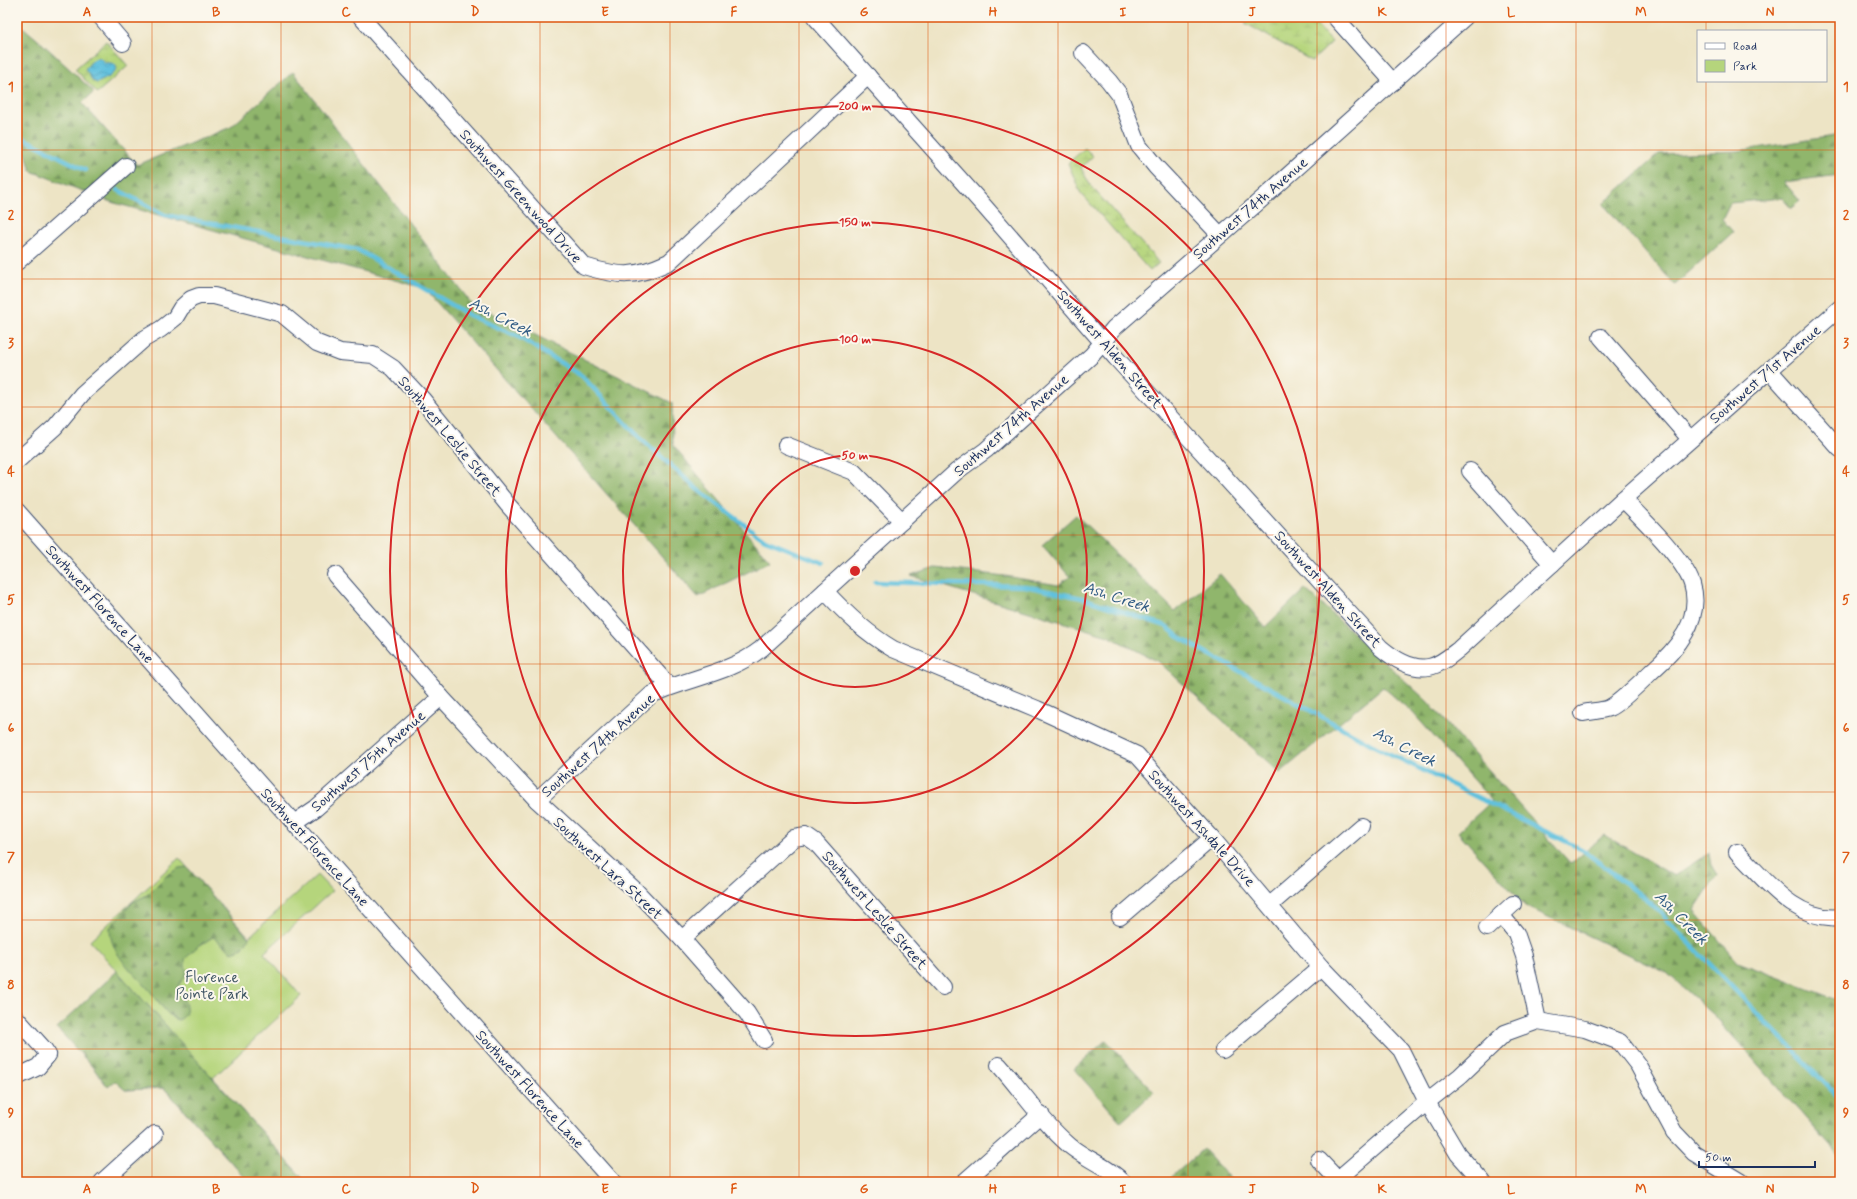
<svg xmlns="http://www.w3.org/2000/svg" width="1857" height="1199" viewBox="0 0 1857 1199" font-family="Mynerve,sans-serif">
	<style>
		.green { fill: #b5d57c; stroke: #68826d }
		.forest { fill: url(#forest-firs); stroke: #567265 }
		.wetland { fill: url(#wetland-marsh); stroke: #68826d }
		.water { fill: url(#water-waves); stroke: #3e789e }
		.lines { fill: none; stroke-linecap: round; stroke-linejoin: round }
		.stream { stroke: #60c1de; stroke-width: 4.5 }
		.street-casing { stroke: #3a4a6d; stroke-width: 18 }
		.street { stroke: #fff; stroke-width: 16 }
		.grid { fill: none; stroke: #de5710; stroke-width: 1; stroke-opacity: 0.55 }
		.ring { fill: none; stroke: #d62828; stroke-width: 2 }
		.labels { text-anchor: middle; stroke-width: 4; stroke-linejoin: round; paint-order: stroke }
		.street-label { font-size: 15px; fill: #1b2f5e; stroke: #fbf7ec }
		.park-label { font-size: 15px; fill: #425866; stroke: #fbf7ec }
		.water-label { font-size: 16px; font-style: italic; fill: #305b84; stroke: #fbf7ec }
		.centre { fill: #d62828; stroke: #fbf7ec; stroke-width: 2 }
		.ring-label { font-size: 12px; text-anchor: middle; font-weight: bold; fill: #d62828; stroke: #fbf7ec; stroke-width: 4; stroke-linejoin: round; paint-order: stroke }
		.neatline { fill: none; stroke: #de5710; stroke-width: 1.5 }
		.grid-label { font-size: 13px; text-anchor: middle; font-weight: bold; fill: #de5710 }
	</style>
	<defs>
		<pattern id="forest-firs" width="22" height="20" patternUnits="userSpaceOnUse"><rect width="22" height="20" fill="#90b66c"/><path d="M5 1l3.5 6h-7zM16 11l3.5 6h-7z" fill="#75945c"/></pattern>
		<pattern id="wetland-marsh" width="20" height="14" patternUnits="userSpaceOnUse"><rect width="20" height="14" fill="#b5d57c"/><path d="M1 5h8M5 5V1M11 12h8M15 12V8" fill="none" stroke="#9bb76e"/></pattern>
		<pattern id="water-waves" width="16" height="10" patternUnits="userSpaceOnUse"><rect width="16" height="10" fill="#60c1de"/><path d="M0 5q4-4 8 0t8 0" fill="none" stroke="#4e9db7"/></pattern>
	</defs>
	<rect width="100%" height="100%" fill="#fbf7ec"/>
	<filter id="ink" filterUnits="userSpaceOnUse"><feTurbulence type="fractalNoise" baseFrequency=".025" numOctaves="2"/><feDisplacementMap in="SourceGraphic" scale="8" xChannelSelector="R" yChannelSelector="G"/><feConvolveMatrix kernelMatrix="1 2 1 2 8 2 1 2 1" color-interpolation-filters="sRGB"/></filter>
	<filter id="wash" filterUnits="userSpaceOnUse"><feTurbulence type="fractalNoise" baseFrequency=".012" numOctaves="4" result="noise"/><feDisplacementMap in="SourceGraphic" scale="16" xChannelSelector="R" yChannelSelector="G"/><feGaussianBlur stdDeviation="0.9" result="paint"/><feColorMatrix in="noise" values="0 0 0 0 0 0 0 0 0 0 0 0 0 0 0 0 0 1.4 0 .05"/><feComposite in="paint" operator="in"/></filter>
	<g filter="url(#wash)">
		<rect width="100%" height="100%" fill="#ede4c5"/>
		<polygon class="green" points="179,858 249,937 317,875 332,891 264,953 301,996 213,1078 306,1182 249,1182 164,1088 125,1090 170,1030 90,941"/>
		<g class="forest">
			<polygon points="17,22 45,46 94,92 82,103 137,165 231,127 293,72 471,303 672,403 673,445 770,561 698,597 424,288 111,202 31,171 26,153 17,152"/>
			<polygon points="1840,135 1840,175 1784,182 1800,201 1791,208 1782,198 1730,203 1722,219 1733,232 1675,285 1603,204 1659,154 1738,151"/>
			<polygon points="1076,515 1175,611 1220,574 1265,627 1305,589 1427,701 1571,864 1604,835 1674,876 1709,853 1711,866 1717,876 1694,911 1738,962 1840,1001 1840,1157 1714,1015 1667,973 1525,906 1458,832 1492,801 1413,713 1383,687 1280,773 1159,662 1108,636 911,576 935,568 1005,576 1058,585 1070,577 1042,545"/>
			<path d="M187,867L249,938L243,948L232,952L213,937L197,947L185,959V966L187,973L177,988C183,997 194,1014 178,1020C164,1014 160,1002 150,991C134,972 109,954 110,927L133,902L147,895L166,876L179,868Z"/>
			<polygon points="117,971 306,1182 249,1182 164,1088 125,1090 115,1081 108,1087 90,1064 57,1028"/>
			<polygon points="1106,1040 1154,1092 1121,1122 1074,1069"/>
			<polygon points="1203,1149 1233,1182 1166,1182"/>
		</g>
		<g class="wetland">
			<polygon points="1251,17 1310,17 1332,42 1312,61 1245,23"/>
			<polygon points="106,41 128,66 97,93 75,69"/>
			<polygon points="1085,148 1093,156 1081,168 1090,185 1159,263 1150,271 1080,192 1068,163"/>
		</g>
		<polygon class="water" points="99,57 105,63 111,63 116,65 116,71 109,77 97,83 93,81 85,69 93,60"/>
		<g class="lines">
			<g class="stream">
				<polyline points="17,135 85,170"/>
				<polyline points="118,190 165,215 358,250 471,316 517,336 582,376 637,435 697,489 765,540 823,563"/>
				<polyline points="875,582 1025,586 1082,598 1166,626 1180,638 1378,748 1583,850 1652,904 1840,1099"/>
			</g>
		</g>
	</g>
	<g filter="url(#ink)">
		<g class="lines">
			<g class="street-casing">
				<g id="street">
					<polyline points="101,17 123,43"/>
					<path d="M361,17L584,266C620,277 634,278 669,262L868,76"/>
					<path d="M815,17L984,206L1116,358L1381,648C1393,658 1412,670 1429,667C1440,665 1450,656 1459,649L1623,499L1840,308"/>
					<polyline points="1335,17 1393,82"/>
					<polyline points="1083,53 1109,81 1119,94 1139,146 1156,167 1220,235"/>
					<polyline points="17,262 126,166"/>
					<polyline points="1601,337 1690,439"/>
					<polyline points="1770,371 1840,449"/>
					<polyline points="786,445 854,472 902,521"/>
					<polyline points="17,461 55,427 82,394 144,339 161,329 175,318 181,308 191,299 199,296 214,296 282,314 317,343 340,352 373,355 393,368 423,400 508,505 669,686"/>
					<polyline points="1470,471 1552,564"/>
					<polyline points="17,511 613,1182"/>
					<polyline points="335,575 441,697 537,800 636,891 682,939 747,1013 764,1040"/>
					<path d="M825,591C846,614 866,633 893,649L1037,709L1137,755L1212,838L1321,967L1401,1050L1427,1102L1458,1154L1483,1182"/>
					<path d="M1583,713C1591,711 1602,711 1609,708C1618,704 1643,680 1651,672C1676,650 1703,620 1692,584C1684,559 1642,518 1623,499"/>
					<path d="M537,800L651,695C687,678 729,674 761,649L957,471L986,450L1092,355L1114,328L1263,198L1465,17"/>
					<polyline points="294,823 316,808 441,697"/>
					<path d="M1737,852C1766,880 1795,922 1840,917"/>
					<polyline points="1270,905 1361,826"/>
					<polyline points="1501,915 1516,933 1524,956 1538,1021"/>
					<polyline points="1120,917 1212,838"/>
					<polyline points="1487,928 1513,904"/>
					<polyline points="682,939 794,838 806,836 816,843 943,987"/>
					<polyline points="17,1019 44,1049 48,1055 38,1067 17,1077"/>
					<polyline points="1223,1050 1321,967"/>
					<path d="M999,1065C1022,1091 1043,1123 1070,1146C1087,1160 1108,1166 1123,1182"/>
					<polyline points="1319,1160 1340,1182"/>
					<polyline points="1338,1179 1427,1102 1460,1076 1505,1033 1538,1021 1585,1029 1620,1042 1638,1065 1674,1132 1694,1153 1742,1182"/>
					<polyline points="102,1182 155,1134"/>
					<polyline points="964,1182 1041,1114"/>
				</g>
			</g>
			<use href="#street" class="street"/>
		</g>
	</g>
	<path class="grid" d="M152,17V1182M281,17V1182M410,17V1182M540,17V1182M670,17V1182M799,17V1182M928,17V1182M1058,17V1182M1188,17V1182M1317,17V1182M1446,17V1182M1576,17V1182M1706,17V31M1706,81V1182M17,150H1840M17,279H1840M17,407H1840M17,535H1840M17,664H1840M17,792H1840M17,920H1840M17,1049H1840"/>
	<g class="ring">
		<circle cx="855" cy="571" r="116"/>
		<circle cx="855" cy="571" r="232"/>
		<circle cx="855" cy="571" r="349"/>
		<circle cx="855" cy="571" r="465"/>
	</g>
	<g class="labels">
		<g class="street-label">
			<text transform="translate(521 196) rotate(48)" y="5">Southwest Greenwood Drive</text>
			<text transform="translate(1250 208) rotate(-41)" y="5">Southwest 74th Avenue</text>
			<text transform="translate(1110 349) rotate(49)" y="5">Southwest Alden Street</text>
			<text transform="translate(1765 374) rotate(-41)" y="5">Southwest 71st Avenue</text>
			<text transform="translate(1011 425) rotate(-41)" y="5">Southwest 74th Avenue</text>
			<text transform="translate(450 436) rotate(50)" y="5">Southwest Leslie Street</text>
			<text transform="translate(1328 589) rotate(48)" y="5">Southwest Alden Street</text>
			<text transform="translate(100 604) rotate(48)" y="5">Southwest Florence Lane</text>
			<text transform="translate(598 745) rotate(-42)" y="5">Southwest 74th Avenue</text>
			<text transform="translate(368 761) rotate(-41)" y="5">Southwest 75th Avenue</text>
			<text transform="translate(1202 828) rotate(48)" y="5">Southwest Ashdale Drive</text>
			<text transform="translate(315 847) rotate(48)" y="5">Southwest Florence Lane</text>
			<text transform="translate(608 868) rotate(43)" y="5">Southwest Lara Street</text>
			<text transform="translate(875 910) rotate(49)" y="5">Southwest Leslie Street</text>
			<text transform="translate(530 1089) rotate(48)" y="5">Southwest Florence Lane</text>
		</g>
		<g class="park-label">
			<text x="212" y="982">Florence<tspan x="212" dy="17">Pointe Park</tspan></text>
		</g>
		<g class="water-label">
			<text transform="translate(501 316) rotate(27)" y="6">Ash Creek</text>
			<text transform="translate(1117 596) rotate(18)" y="6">Ash Creek</text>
			<text transform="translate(1405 746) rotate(27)" y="6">Ash Creek</text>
			<text transform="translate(1682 917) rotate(45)" y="6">Ash Creek</text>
		</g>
	</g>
	<circle cx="855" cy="571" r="6" class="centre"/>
	<g class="ring-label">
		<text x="855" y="110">200 m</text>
		<text x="855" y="226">150 m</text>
		<text x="855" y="343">100 m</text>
		<text x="855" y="459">50 m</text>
	</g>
	<rect width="1857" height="1199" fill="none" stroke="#fbf7ec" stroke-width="44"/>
	<rect x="1697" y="30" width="130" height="52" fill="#fbf7ec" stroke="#a1a7b3"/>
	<rect x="1705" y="43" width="20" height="6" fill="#ffffff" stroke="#a1a7b3"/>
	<text x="1733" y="50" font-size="12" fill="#1b2f5e">Road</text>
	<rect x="1705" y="60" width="20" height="12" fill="#b5d57c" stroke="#a1a7b3"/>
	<text x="1733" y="70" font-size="12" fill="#1b2f5e">Park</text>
	<path d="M1699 1161v6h116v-6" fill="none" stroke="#1b2f5e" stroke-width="2"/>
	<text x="1705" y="1161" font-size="12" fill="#1b2f5e" stroke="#fbf7ec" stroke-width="3" paint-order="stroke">50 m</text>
	<rect x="22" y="22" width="1813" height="1155" class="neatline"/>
	<g class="grid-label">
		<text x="87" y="16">A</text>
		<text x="216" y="16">B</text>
		<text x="346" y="16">C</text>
		<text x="475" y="16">D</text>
		<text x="605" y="16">E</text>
		<text x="734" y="16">F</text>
		<text x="864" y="16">G</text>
		<text x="993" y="16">H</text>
		<text x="1123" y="16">I</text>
		<text x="1252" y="16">J</text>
		<text x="1382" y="16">K</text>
		<text x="1511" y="16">L</text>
		<text x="1641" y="16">M</text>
		<text x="1770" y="16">N</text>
		<text x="11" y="91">1</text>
		<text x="1846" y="91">1</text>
		<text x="11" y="219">2</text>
		<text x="1846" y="219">2</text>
		<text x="11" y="347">3</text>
		<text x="1846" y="347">3</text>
		<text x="11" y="476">4</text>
		<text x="1846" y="476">4</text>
		<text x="11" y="604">5</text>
		<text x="1846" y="604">5</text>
		<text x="11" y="732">6</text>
		<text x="1846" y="732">6</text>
		<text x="11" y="861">7</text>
		<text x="1846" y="861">7</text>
		<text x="11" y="989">8</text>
		<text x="1846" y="989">8</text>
		<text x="11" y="1117">9</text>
		<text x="1846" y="1117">9</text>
		<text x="87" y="1193">A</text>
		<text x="216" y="1193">B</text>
		<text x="346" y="1193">C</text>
		<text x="475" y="1193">D</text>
		<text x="605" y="1193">E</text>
		<text x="734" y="1193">F</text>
		<text x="864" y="1193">G</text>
		<text x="993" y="1193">H</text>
		<text x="1123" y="1193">I</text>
		<text x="1252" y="1193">J</text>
		<text x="1382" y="1193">K</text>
		<text x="1511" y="1193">L</text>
		<text x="1641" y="1193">M</text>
		<text x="1770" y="1193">N</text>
	</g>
</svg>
